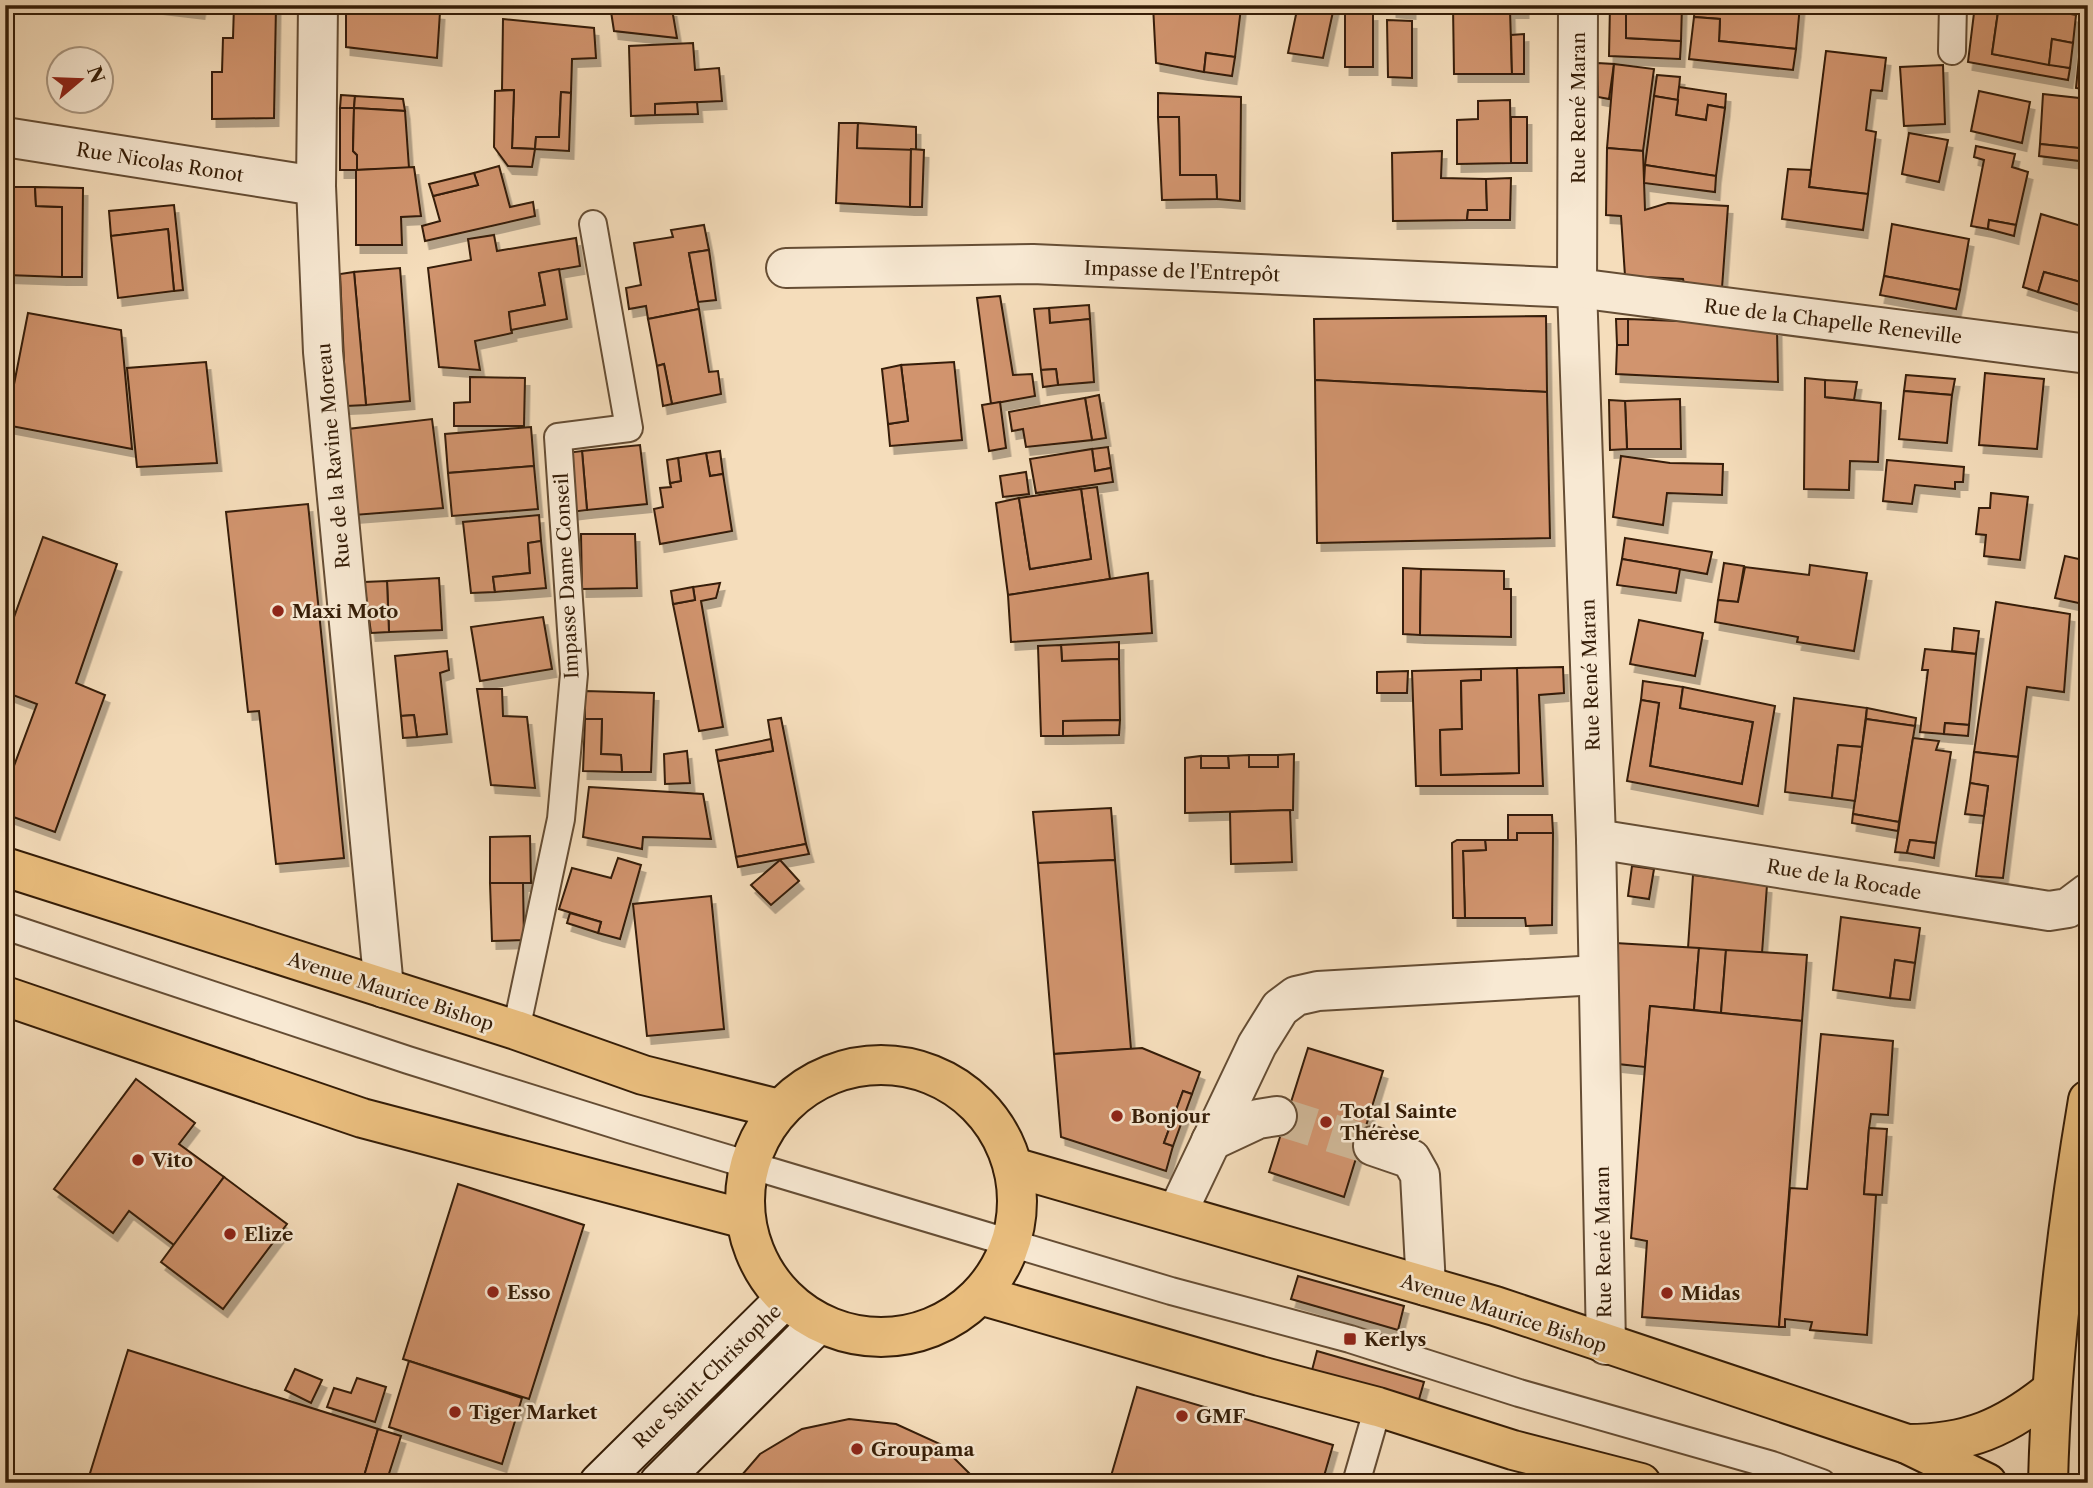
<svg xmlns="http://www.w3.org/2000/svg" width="2093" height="1488" viewBox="0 0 2093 1488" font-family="'Libre Caslon Text',serif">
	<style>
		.building { fill: #d1946e; stroke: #351d07; stroke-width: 2; filter: url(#shadow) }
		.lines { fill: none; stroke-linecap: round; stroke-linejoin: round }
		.street-tunnel { stroke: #cfb797; stroke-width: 38; stroke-dasharray: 38 19; stroke-linecap: butt }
		.lane-casing { stroke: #654d34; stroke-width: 30 }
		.street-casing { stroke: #654d34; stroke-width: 42 }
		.secondary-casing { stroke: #351d07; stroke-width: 42 }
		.primary-casing { stroke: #351d07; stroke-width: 42 }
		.highway-casing { stroke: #351d07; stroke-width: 42 }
		.lane { stroke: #f8e9d3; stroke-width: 26 }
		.street { stroke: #f8e9d3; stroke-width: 38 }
		.secondary { stroke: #f8e9d3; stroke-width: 38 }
		.primary { stroke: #eabe7e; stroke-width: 38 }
		.highway { stroke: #eabe7e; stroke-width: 38 }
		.poi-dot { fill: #8f2418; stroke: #f8e9d3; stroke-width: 2.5 }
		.labels { text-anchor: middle; stroke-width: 5; stroke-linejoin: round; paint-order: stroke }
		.street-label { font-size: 19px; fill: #351d07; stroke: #f8e9d3 }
		.poi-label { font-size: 19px; font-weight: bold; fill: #351d07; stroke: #f8e9d3; text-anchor: start }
	</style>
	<defs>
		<filter id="shadow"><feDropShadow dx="4.5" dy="8" stdDeviation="0" flood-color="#0004"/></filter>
	</defs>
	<rect width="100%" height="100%" fill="#f5ddbb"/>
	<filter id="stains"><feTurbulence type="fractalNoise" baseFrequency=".00286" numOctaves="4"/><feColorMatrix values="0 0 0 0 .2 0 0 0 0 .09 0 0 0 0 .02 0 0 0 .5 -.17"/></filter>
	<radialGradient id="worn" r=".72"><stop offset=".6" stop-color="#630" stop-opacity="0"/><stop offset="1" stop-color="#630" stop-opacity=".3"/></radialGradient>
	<g class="building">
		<polygon points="150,5 201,5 200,11"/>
		<polygon points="234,5 276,5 274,118 212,119 212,72 222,72 223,38 233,38"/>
		<polygon points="359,5 397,5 397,8 440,12 437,58 346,47 346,7 359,8"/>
		<polygon points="610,5 672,9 677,38 614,31"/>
		<polygon points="1153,5 1241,8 1235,57 1206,53 1204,72 1156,63"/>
		<polygon points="1298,5 1334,7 1323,58 1288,53"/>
		<polygon points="1392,5 1411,5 1411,11 1392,9"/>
		<polygon points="1453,5 1524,5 1524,10 1510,10 1512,74 1454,74"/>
		<polygon points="1610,5 1626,5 1626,38 1681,41 1680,59 1609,56"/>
		<polygon points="1626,5 1682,5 1681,41 1626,38"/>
		<polygon points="1695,5 1800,5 1796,49 1719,41 1720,19 1694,17"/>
		<polygon points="1975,5 1999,5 1992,54 2070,68 2068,80 1968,62"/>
		<polygon points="1999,5 2023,5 2076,15 2073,43 2052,39 2049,65 1992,54"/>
		<polygon points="1373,13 1373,67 1345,67 1345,14"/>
		<polygon points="2083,16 2088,17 2088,90 2076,88"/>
		<polygon points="1694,17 1720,19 1719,41 1796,49 1793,70 1689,59"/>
		<polygon points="503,19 594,28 596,58 572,59 571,93 561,92 559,137 536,137 535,149 512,148 514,90 502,90"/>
		<polygon points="1387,20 1412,21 1412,78 1388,77"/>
		<polygon points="1524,34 1524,74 1512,74 1511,35"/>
		<polygon points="2052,39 2073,43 2070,68 2049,65"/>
		<polygon points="693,43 695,70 719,68 722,101 655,104 655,115 631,116 629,46"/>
		<polygon points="1826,51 1886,58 1882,91 1871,90 1866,130 1876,132 1868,194 1809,187"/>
		<polygon points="1206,53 1235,57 1232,76 1204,72"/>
		<polygon points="1597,63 1614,64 1609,99 1598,97"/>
		<polygon points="1614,64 1654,69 1643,151 1607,148"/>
		<polygon points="1943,65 1945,124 1904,126 1900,67"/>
		<polygon points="1657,75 1680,77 1678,100 1654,96"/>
		<polygon points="1679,87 1726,94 1725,108 1708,105 1706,120 1676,115"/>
		<polygon points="514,90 512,148 535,149 532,167 508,166 494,147 495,91"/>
		<polygon points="1979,91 2030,102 2022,143 1971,131"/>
		<polygon points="561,92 571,93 569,151 535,149 536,137 559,137"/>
		<polygon points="1158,93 1241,97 1240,201 1217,199 1216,175 1180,175 1179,117 1158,117"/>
		<polygon points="2043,94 2088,99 2088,149 2040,144"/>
		<polygon points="341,95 355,96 354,108 340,108"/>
		<polygon points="355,96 403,99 405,111 354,108"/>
		<polygon points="1654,96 1678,100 1676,115 1706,120 1708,105 1725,108 1716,176 1645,165"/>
		<polygon points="1510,100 1511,163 1457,164 1457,120 1478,119 1478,101"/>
		<polygon points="697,102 698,114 655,115 655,104"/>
		<polygon points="340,108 354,108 353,151 357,155 357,170 340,170"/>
		<polygon points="354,108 405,111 409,168 357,170 357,155 353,151"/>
		<polygon points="1158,117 1179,117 1180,175 1216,175 1217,199 1162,200"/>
		<rect x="1511" y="117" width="16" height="46"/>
		<polygon points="839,123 858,123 857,148 911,149 910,207 836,203"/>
		<polygon points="858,123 916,127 916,150 857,148"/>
		<polygon points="1909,133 1948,140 1939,182 1902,174"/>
		<polygon points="2040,144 2088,149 2088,162 2039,156"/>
		<polygon points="1976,146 2015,154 2012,167 2028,172 2016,225 1989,220 1988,229 1971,226 1984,160 1974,157"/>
		<polygon points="1607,148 1643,151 1645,210 1668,203 1728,206 1722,288 1685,288 1683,279 1625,276 1621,216 1606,215"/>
		<polygon points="911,149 924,150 922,207 910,207"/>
		<polygon points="1442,151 1441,178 1486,179 1487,210 1468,210 1467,220 1393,221 1392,153"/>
		<polygon points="1645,165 1716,176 1715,192 1644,183"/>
		<polygon points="499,166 510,207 533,202 535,216 425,241 422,226 440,221 433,196 478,185 474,173"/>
		<polygon points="414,167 421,216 401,217 402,245 356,245 356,170"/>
		<polygon points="1788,169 1811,170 1809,187 1868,194 1863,230 1782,219"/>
		<polygon points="474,173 478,185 433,196 429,184"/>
		<polygon points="1511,178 1510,220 1467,220 1468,210 1487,210 1486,179"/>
		<polygon points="8,187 35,187 36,206 62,207 62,277 7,275"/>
		<polygon points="35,187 83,188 82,277 62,277 62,207 36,206"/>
		<polygon points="174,205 183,290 174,291 168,229 111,236 109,211"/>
		<polygon points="2041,214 2088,228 2088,284 2044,272 2038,292 2023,287"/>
		<polygon points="1989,220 2016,225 2014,236 1988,229"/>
		<polygon points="1892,224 1969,239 1960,290 1884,276"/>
		<polygon points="704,225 709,250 689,253 699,309 648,319 646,306 629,309 626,288 641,285 634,243 673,237 671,230"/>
		<polygon points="168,229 174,291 118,298 111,236"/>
		<polygon points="494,235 497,251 576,238 580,266 539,273 545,305 509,312 512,333 475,341 480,370 439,367 428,268 471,260 468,239"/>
		<polygon points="709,250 716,300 698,302 689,253"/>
		<polygon points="400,268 410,401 366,405 354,272"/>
		<polygon points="559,269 567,319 511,330 509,312 545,305 539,273"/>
		<polygon points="354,272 366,405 346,406 340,274"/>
		<polygon points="2044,272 2088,284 2083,306 2038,292"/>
		<polygon points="1884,276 1960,290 1956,309 1880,295"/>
		<polygon points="1000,296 1013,375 1032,374 1035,396 991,404 977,298"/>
		<polygon points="1089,305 1090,319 1050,323 1049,308"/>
		<polygon points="1049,308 1050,323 1090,319 1094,382 1058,385 1056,369 1041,370 1034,309"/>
		<polygon points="699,309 709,372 718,371 721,394 672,404 664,364 657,366 648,319"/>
		<polygon points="28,313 121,330 132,449 6,425"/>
		<polygon points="1546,316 1547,392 1315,380 1314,319"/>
		<polygon points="1616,319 1628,319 1628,345 1617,345"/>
		<polygon points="1628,319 1728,323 1730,328 1777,329 1778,382 1616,374 1617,345 1628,345"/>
		<polygon points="206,362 217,463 137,467 127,368"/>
		<polygon points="954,362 962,440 890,446 888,424 908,421 901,365"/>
		<polygon points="664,364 672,404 663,406 657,366"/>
		<polygon points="901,365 908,421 888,424 882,369"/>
		<polygon points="1056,369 1058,385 1043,387 1041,370"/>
		<polygon points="1985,373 2044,379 2037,449 1979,445"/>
		<polygon points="1906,375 1955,379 1952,395 1904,391"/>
		<polygon points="470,377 525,378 524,426 454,426 454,403 470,402"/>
		<polygon points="1805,378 1825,380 1825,397 1881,403 1878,462 1850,461 1849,490 1804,489"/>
		<polygon points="1315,380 1547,392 1550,538 1317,543"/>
		<polygon points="1825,380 1857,382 1854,400 1825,397"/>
		<polygon points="1904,391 1952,395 1947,443 1899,439"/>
		<polygon points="1099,395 1106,438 1092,440 1085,398"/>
		<polygon points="1085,398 1092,440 1026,447 1023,429 1012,431 1009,412"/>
		<polygon points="1680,399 1681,449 1627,449 1625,401"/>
		<polygon points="1609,400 1625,401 1627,449 1610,450"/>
		<polygon points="1000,402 1006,448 989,451 982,405"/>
		<polygon points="432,419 443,508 354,515 348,429"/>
		<polygon points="531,427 534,466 448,473 445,434"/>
		<polygon points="640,445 647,504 587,510 582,451"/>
		<polygon points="1108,447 1111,468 1095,471 1092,449"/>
		<polygon points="1092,449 1095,471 1111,468 1113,482 1036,493 1030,459"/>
		<polygon points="582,451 587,510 571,512 566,453"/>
		<polygon points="720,451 723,474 710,476 706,453"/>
		<polygon points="706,453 710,476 723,474 732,531 660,544 654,509 663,507 660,488 671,487 670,483 681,481 678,458"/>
		<polygon points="1621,456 1670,463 1723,464 1722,495 1667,493 1663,525 1613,517"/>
		<polygon points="678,458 681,481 670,483 667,460"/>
		<polygon points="1887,460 1964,467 1963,482 1955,482 1955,489 1915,485 1912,504 1883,501"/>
		<polygon points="534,466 538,509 452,516 448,473"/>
		<polygon points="1026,472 1029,494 1003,497 1000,476"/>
		<polygon points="1097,487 1110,579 1008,595 996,503 1019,498 1030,569 1091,559 1081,489"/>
		<polygon points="1081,489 1091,559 1030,569 1019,498"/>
		<polygon points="1991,493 2028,497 2020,560 1984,556 1986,535 1976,534 1979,508 1990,508"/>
		<polygon points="308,504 344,858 276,864 259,711 248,712 226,512"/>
		<polygon points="539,515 541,541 528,543 530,573 493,577 495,592 471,593 463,522"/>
		<polygon points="581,534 635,534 637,588 582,589"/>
		<polygon points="43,537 117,564 76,683 105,695 55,832 5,814 5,790 37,704 5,692 5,642"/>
		<polygon points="1625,538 1712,552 1707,574 1622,559"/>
		<polygon points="541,541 546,588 495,592 493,577 530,573 528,543"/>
		<polygon points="2065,556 2088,561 2088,605 2055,598"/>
		<polygon points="1622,559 1680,569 1676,593 1617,585"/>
		<polygon points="1724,563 1744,566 1738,602 1718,600"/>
		<polygon points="1810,565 1867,573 1854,651 1797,642 1798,637 1715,622 1718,600 1738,602 1745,567 1809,575"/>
		<polygon points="1403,568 1421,569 1420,635 1403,634"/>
		<polygon points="1421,569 1504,571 1504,589 1511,589 1511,637 1420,635"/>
		<polygon points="1148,573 1152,633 1011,642 1008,595"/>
		<polygon points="439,578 442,630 389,632 387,581"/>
		<polygon points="387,581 389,632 371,633 364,582"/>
		<polygon points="720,583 716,598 701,601 723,727 699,731 673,604 695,600 693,587"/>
		<polygon points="693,587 695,600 673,604 671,591"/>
		<polygon points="1996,602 2070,614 2064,692 2027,687 2018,757 1974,752"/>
		<polygon points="543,617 552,669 480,681 471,627"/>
		<polygon points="1639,620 1703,633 1695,676 1630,664"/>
		<polygon points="1954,628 1979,631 1976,654 1952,651"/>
		<polygon points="1119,642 1119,659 1062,661 1061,645"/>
		<polygon points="1061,645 1062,661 1119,659 1120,720 1063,721 1063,736 1041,736 1038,646"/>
		<polygon points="1925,649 1976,654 1969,725 1945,723 1944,734 1920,732 1928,670 1922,670"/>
		<polygon points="447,651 449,670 440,673 447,734 417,737 414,715 401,716 395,656"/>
		<polygon points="1563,667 1564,693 1539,695 1543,786 1416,786 1412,671 1481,669 1481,680 1461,681 1462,729 1440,730 1441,775 1519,773 1517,668"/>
		<polygon points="1517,668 1519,773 1441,775 1440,730 1462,729 1461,681 1481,680 1481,669"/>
		<polygon points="1408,671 1407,693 1377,693 1377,672"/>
		<polygon points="1643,681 1683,687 1680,708 1753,722 1742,784 1650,766 1659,703 1641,700"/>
		<polygon points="1683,687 1775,706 1758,806 1627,781 1641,700 1659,703 1650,766 1742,784 1753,722 1680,708"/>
		<polygon points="477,689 502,689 503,716 527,717 535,788 491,785"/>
		<polygon points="585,691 654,693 651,772 622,772 621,755 601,754 602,719 585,719"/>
		<polygon points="1794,698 1867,708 1862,747 1838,745 1832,798 1785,792"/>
		<polygon points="1867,708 1916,718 1915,726 1866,719"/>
		<polygon points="414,715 417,737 403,738 401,716"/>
		<polygon points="781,718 806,844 736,857 718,761 773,751 768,720"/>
		<polygon points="585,719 602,719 601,754 621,755 622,772 583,771"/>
		<polygon points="1866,719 1915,726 1899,822 1853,814"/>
		<polygon points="1120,720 1119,735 1063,736 1063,721"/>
		<polygon points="1945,723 1969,725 1968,736 1944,734"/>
		<polygon points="1913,738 1939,741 1936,750 1951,752 1936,843 1910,840 1907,853 1895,852"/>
		<polygon points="771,739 773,751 718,761 716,750"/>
		<polygon points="1838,745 1862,747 1855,801 1832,798"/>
		<polygon points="687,751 690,783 665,784 664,754"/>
		<polygon points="1974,752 2018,757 2003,878 1976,876 1988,786 1970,783"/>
		<polygon points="1294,754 1293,810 1185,813 1185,758 1201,756 1201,768 1229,768 1228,756 1249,755 1249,767 1278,767 1278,755"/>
		<rect x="1249" y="755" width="29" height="12"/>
		<polygon points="1201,756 1228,756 1229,768 1201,768"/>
		<polygon points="1970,783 1988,786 1984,816 1965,814"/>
		<polygon points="589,787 703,794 711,839 643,837 642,849 583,837"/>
		<polygon points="1111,808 1115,860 1038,863 1033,812"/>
		<polygon points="1290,810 1292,862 1231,864 1230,812"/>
		<polygon points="1853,814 1899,822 1898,831 1852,823"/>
		<polygon points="1508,815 1552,815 1553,833 1517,833 1517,840 1508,840"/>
		<polygon points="1517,833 1553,833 1552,925 1526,926 1525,918 1465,918 1463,851 1486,850 1485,840 1517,840"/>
		<polygon points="530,836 531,883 490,883 490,837"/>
		<polygon points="1457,840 1485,840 1486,850 1463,851 1465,918 1453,918 1452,843"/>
		<polygon points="1910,840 1936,843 1934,858 1907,853"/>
		<polygon points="806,844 809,854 738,867 736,857"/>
		<polygon points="618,858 641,865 620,939 598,933 601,922 559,909 572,868 611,878"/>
		<polygon points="780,860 799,881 771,905 751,885"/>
		<polygon points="1115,860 1131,1049 1054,1054 1038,863"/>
		<polygon points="1632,866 1654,869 1649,899 1628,896"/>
		<polygon points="1693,875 1767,885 1762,953 1688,948"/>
		<polygon points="490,883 523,883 524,940 492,941"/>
		<polygon points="711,896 724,1029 647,1036 633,904"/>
		<polygon points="570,913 601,922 598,933 567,923"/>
		<polygon points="1841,917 1920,928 1915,963 1895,960 1890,998 1833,990"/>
		<polygon points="1615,943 1699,948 1694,1010 1650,1006 1645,1067 1618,1064"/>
		<polygon points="1699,948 1726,950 1721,1013 1694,1010"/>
		<polygon points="1726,950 1807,955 1802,1021 1721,1013"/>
		<polygon points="1895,960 1915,963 1910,1000 1890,998"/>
		<polygon points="1650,1006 1802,1021 1779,1327 1642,1317 1647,1241 1631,1238"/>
		<polygon points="1821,1034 1893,1041 1888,1115 1871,1114 1869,1128 1864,1194 1876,1195 1867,1335 1810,1330 1812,1322 1785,1319 1785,1327 1779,1327 1790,1188 1807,1189"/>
		<polygon points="1142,1048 1200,1072 1192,1094 1183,1091 1164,1143 1173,1146 1166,1171 1061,1137 1054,1054"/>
		<polygon points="1308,1048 1383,1071 1344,1197 1269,1172"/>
		<polygon points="136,1079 195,1123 179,1144 224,1177 174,1245 129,1211 113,1233 54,1189"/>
		<polygon points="1183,1091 1192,1094 1173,1146 1164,1143"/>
		<polygon points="1869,1128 1887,1129 1882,1195 1864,1194"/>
		<polygon points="224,1177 287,1224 223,1309 161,1262"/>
		<polygon points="458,1184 584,1225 529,1399 403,1359"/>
		<polygon points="1298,1276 1404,1306 1398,1330 1291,1299"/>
		<polygon points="128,1350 378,1429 362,1483 87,1483"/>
		<polygon points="1317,1351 1424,1382 1417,1406 1311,1374"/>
		<polygon points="409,1361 522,1398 502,1464 389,1427"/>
		<polygon points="295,1369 322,1380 311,1403 285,1390"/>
		<polygon points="357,1378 386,1387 375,1422 327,1407 334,1388 351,1393"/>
		<polygon points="1137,1387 1333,1445 1322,1483 1109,1483"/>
		<polygon points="849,1419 896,1424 940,1444 979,1483 735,1483 760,1454 802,1429"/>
		<polygon points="378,1429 401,1436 386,1483 362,1483"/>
	</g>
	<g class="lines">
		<polyline class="street-tunnel" points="1277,1116 1373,1146"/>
		<g class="lane-casing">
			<g id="lane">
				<polyline points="1952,51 1953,5"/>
				<polyline points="5,926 408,1060 629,1129 1171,1291 1350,1339 1519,1393 1772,1465 1822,1483"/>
				<polyline points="516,1030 561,819 574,674 558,437 629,428 593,224"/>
				<polyline points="1356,1483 1378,1407"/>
			</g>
		</g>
		<g class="street-casing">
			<g id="street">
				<polyline points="318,5 316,186 323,352 384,988"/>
				<polyline points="1578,5 1577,288 1596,839 1606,1345"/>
				<polyline points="5,137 316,186"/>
				<polyline points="786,268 1033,264 1577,288 2088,354"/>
				<polyline points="1596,839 2049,911 2068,908 2088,893"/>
				<polyline points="1211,1141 1258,1119 1277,1116"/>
				<polyline points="1373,1146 1411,1159 1420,1175 1426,1286"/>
				<polyline points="1177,1213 1257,1045 1280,1008 1296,996 1318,991 1598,975"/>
			</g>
		</g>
		<g class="secondary-casing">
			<g id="secondary">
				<polyline points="599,1483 785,1299"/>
				<polyline points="659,1483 819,1323"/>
			</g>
		</g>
		<g class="primary-casing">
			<g id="primary">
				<polyline points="5,867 516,1030 643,1075 779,1109"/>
				<polyline points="5,996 362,1118 745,1219"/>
				<circle cx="881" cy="1201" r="136"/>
				<polyline points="1013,1167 1495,1306 1907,1444 1987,1483"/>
				<polyline points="980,1295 1260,1376 1378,1407 1513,1450 1641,1483"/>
			</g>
		</g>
		<g class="highway-casing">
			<g id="highway">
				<path d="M1907,1444C1968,1444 2005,1428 2052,1390"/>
				<path d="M2048,1483C2051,1355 2067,1225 2088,1100"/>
			</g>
		</g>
		<use href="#lane" class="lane"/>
		<use href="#street" class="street"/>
		<use href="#secondary" class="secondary"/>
		<use href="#primary" class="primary"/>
		<use href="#highway" class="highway"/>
	</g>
	<g class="poi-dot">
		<circle cx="278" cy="611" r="7"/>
		<circle cx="1117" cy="1116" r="7"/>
		<circle cx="1326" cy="1122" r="7"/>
		<circle cx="138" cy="1160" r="7"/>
		<circle cx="230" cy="1234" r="7"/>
		<circle cx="493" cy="1292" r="7"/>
		<circle cx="1667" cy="1293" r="7"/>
		<rect x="1343" y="1332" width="14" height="14" rx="3.5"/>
		<circle cx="455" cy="1412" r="7"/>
		<circle cx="1182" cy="1416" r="7"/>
		<circle cx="857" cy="1449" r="7"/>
	</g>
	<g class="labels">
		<g class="street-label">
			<text transform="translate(1578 108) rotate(-90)" y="7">Rue René Maran</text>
			<text transform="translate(160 162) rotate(9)" y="7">Rue Nicolas Ronot</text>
			<text transform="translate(1182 271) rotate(2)" y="7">Impasse de l'Entrepôt</text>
			<text transform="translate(1833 321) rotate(7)" y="7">Rue de la Chapelle Reneville</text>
			<text transform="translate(333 456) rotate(-95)" y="7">Rue de la Ravine Moreau</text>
			<text transform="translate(566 576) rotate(-93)" y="7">Impasse Dame Conseil</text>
			<text transform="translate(1590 675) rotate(-92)" y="7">Rue René Maran</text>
			<text transform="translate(1844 879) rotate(10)" y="7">Rue de la Rocade</text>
			<text transform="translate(391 991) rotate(18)" y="7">Avenue Maurice Bishop</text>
			<text transform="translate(1603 1242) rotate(-91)" y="7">Rue René Maran</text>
			<text transform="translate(1504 1313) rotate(18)" y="7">Avenue Maurice Bishop</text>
			<text transform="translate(707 1376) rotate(-44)" y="7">Rue Saint-Christophe</text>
		</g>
		<g class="poi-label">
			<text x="292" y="618">Maxi Moto</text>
			<text x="1340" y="1118">Total Sainte<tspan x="1340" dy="22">Thérèse</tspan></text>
			<text x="1131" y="1123">Bonjour</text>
			<text x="152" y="1167">Vito</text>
			<text x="244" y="1241">Elize</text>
			<text x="507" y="1299">Esso</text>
			<text x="1681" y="1300">Midas</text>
			<text x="1364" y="1346">Kerlys</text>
			<text x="469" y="1419">Tiger Market</text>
			<text x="1196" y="1423">GMF</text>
			<text x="871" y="1456">Groupama</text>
		</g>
	</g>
	<rect width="2093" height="1488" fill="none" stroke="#f5ddbb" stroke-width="28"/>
	<rect x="7" y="7" width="2079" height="1474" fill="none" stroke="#351d07" stroke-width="3.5"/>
	<rect x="14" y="14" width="2065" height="1460" fill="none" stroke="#351d07" stroke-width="2"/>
	<g transform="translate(80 80) rotate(71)"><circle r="33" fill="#f8e9d3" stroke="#aa9781" stroke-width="2"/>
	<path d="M0-5L12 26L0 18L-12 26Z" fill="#8f2418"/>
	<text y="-10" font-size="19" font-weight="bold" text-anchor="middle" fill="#351d07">N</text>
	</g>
	<rect width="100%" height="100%" filter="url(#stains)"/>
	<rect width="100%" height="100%" fill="url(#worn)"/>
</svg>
